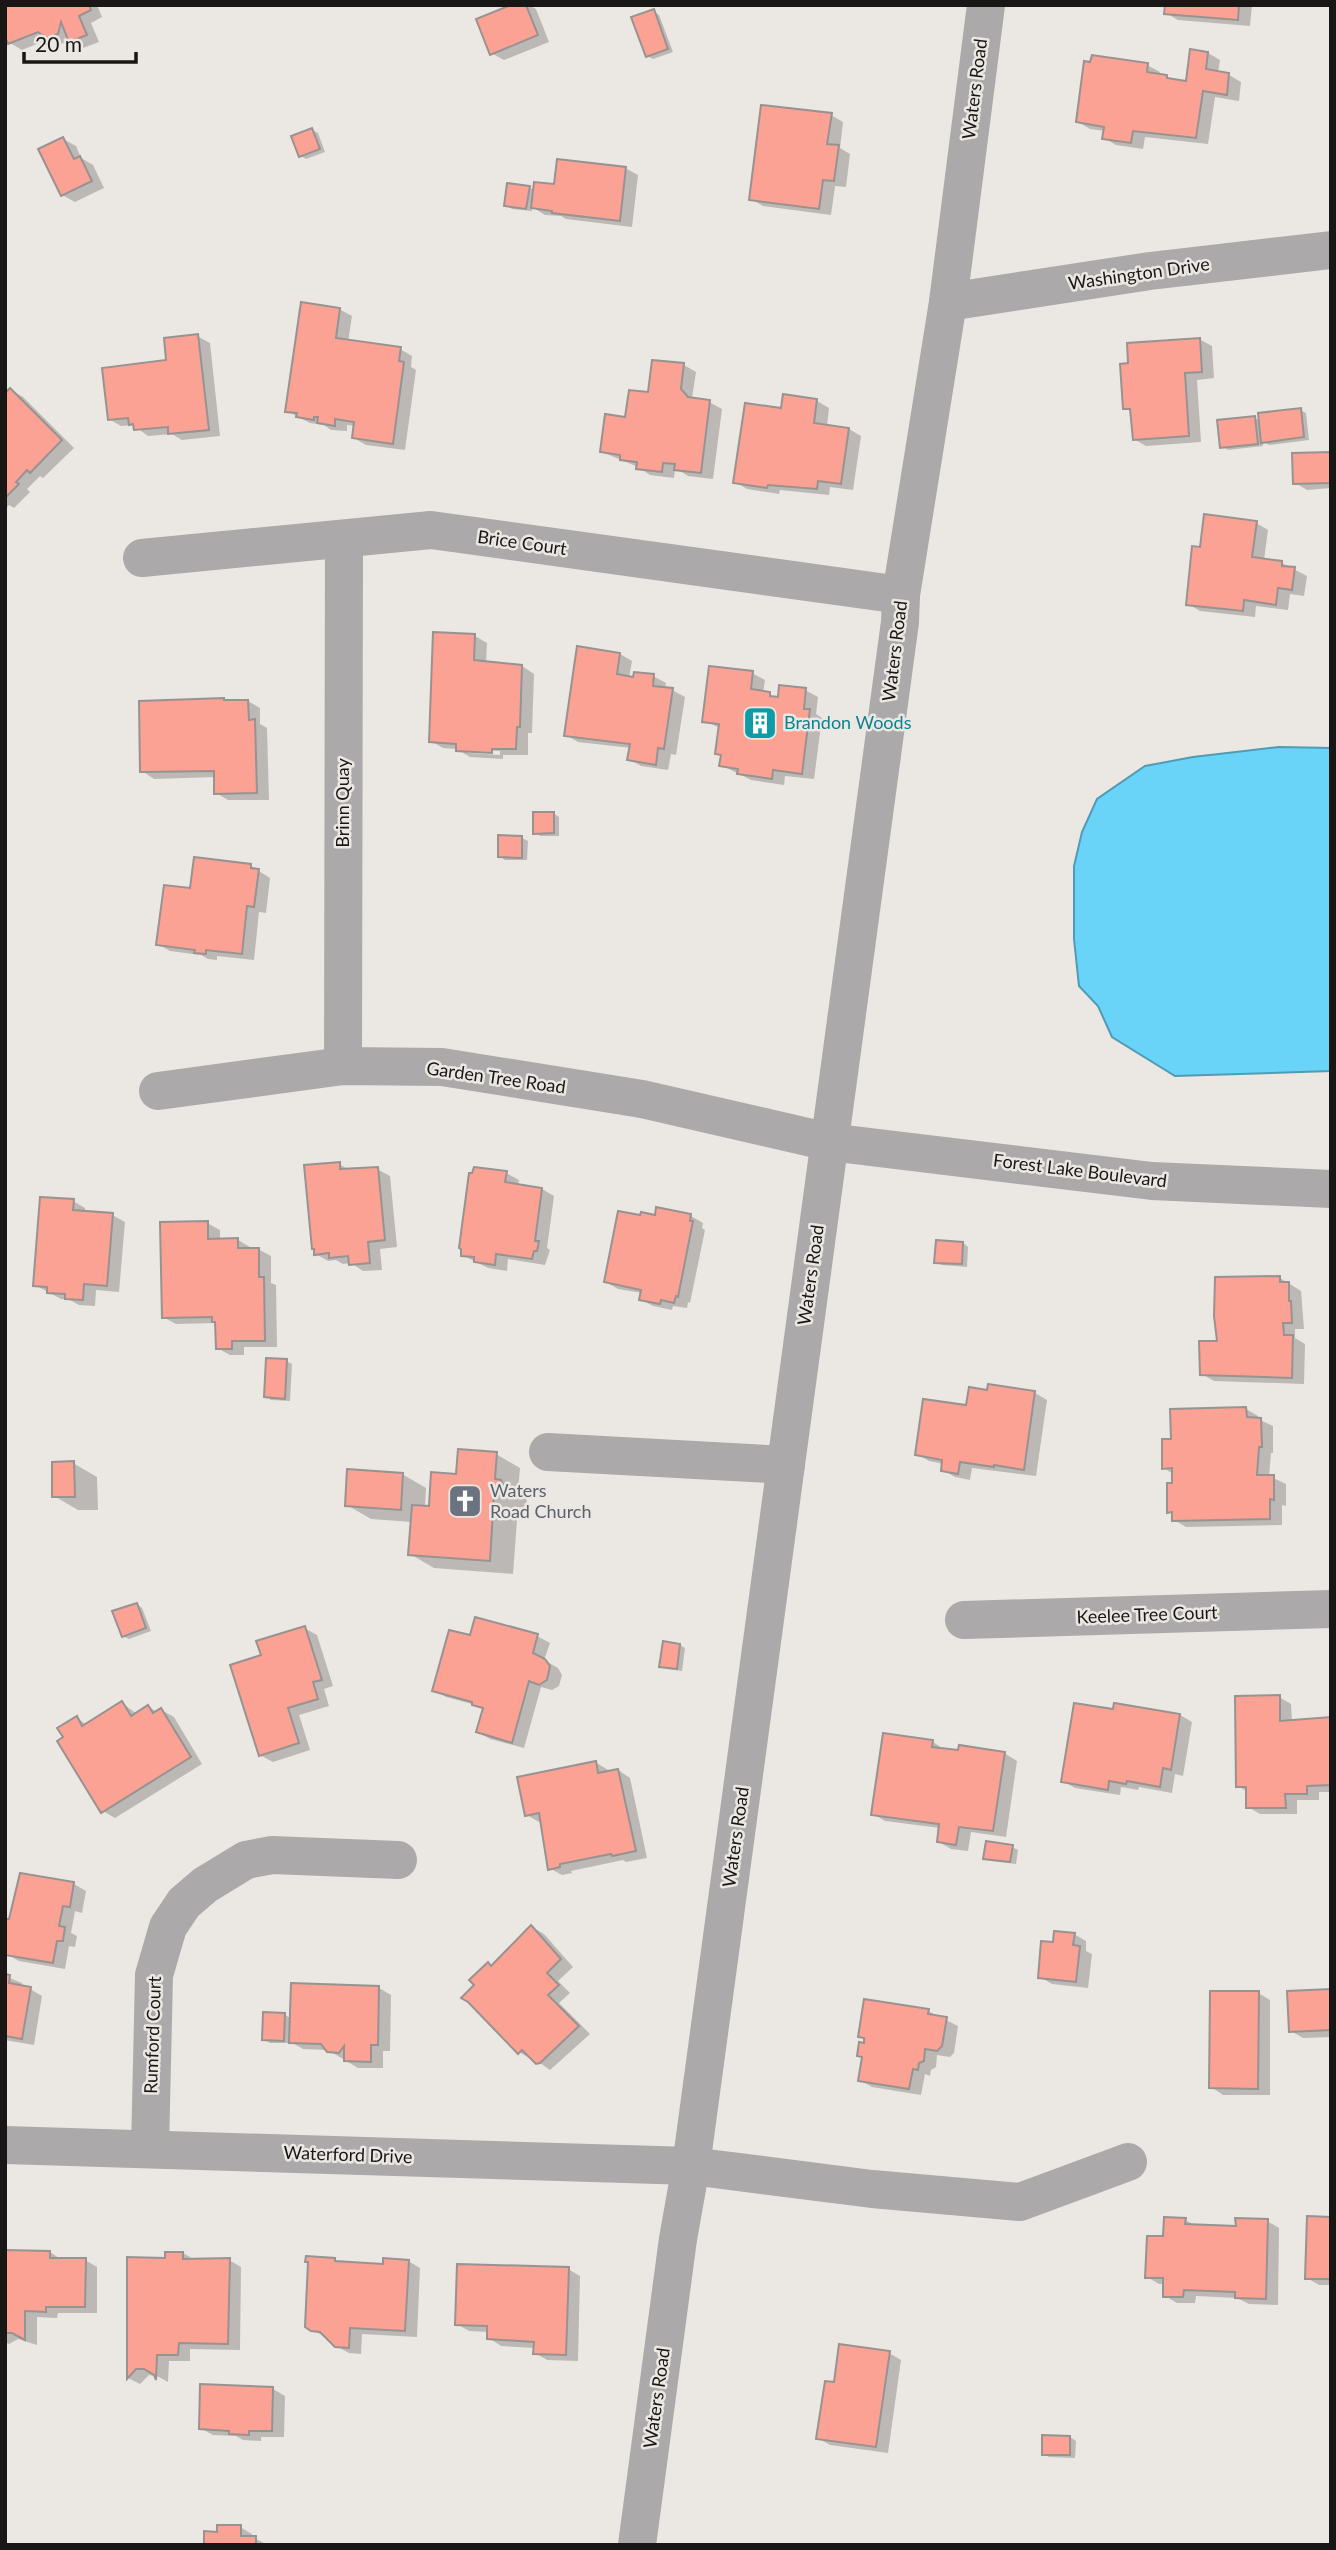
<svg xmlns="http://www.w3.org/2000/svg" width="1336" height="2550" viewBox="0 0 1336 2550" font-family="Lato,sans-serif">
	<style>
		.water { fill: #6ad4f8; stroke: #519bb4; stroke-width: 2 }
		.shadow { fill: #0003; fill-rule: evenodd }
		.building { fill: #fca295; stroke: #989291; stroke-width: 2 }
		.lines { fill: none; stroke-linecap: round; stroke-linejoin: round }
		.minor { stroke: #aca9aa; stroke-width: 38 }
		.labels { text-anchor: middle; stroke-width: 5; stroke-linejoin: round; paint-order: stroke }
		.street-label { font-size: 18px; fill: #181716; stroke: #ebe7e3 }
		.culture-label { font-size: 18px; fill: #0d838f; stroke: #ebe7e3; text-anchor: start }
		.worship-label { font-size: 18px; fill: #5b616d; stroke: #ebe7e3; text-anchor: start }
	</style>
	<rect width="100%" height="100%" fill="#ebe7e3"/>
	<polygon class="water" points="1279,747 1331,748 1331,1071 1175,1076 1112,1037 1098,1006 1079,986 1074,939 1074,866 1082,832 1097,799 1145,766 1193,757"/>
	<g class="shadow">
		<polygon points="5,5 97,5 102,17 91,23 99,42 83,48 70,41 61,44 51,38 22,50 10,43"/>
		<polygon points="516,5 529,5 536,9 549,42 504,60 491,53"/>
		<polygon points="1167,5 1252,5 1250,26 1178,20 1166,13"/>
		<polygon points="653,11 659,15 673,52 653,59 647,56"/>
		<polygon points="1208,53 1220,60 1218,73 1229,75 1241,82 1239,101 1215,97 1208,144 1145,137 1143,149 1116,145 1104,138 1105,131 1090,129 1078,122 1147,65 1160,72 1159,75 1187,83"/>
		<polygon points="831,115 843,122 840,148 850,154 846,187 835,186 831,215 763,206 751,199"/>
		<polygon points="312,130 318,133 325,152 306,159 301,156"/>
		<polygon points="63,139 76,146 81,158 93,165 104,188 75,202 62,195"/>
		<polygon points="625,168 638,175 632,227 566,219 561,216 545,215 532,207 532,211 512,209 506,205 529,187 535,191"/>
		<polygon points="339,309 352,316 348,342 400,349 412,356 411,367 416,370 405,450 366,445 354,438 355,426 347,425 347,431 331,430 324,425 310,423 287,411"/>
		<polygon points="197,336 210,343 220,436 182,440 172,434 148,436 133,425 121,426 109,419"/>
		<polygon points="1199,339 1212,346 1214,378 1197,380 1201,442 1146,446 1134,439 1132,412 1125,408"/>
		<polygon points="684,365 696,372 692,398 709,402 722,409 713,479 688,476 675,468 674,478 650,475 638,467 602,452 626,419 649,394"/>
		<polygon points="11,390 23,397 74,448 43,478 40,476 27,489 30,492 14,508 9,505 5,509 5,396"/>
		<polygon points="785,396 817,401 829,408 827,426 849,429 861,436 853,490 830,487 829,495 780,490 779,494 747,489 735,482 783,410"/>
		<polygon points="1300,410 1306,413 1309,440 1269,445 1262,441 1263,446 1228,450 1222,446 1254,418 1261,421"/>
		<polygon points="1331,454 1331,488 1307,490 1295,483"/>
		<polygon points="1256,523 1268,530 1264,560 1282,563 1307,576 1304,596 1290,594 1288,610 1256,606 1255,617 1200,611 1188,604 1201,549"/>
		<path d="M475,636L487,643L486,663L522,666L534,674L532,733H528V755H503V759L470,757L457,749L443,748L431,741ZM461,749L500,751V755L469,753Z"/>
		<polygon points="620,654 632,661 629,678 653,676 666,683 665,689 672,690 685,697 676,755 671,754 668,770 641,766 629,759 631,748 578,742 566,735"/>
		<polygon points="752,673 765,680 763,693 779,699 805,690 818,697 816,714 822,718 814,779 785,776 784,785 751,780 721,765 722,756 717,753 720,728 704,721"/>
		<polygon points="248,701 260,708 260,724 267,728 269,800 228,800 216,793 216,777 154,779 142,771"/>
		<polygon points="553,813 559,817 559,836 540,836 535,832"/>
		<polygon points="522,838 528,841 527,860 505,860 499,856"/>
		<polygon points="251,866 270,878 266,913 259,912 254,960 217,956 217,960 208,959 201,955 170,951 158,944 192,890"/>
		<polygon points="339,1164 351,1171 377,1169 390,1176 397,1247 380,1249 382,1270 363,1271 351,1263 343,1264 336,1260 328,1261 316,1254"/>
		<polygon points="506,1173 519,1180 518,1186 542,1189 554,1196 547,1248 550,1250 545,1265 508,1259 507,1271 488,1268 462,1255"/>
		<polygon points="73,1201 85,1208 85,1213 112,1215 125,1222 119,1292 96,1290 95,1306 79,1305 70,1300 61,1299 35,1285"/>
		<polygon points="657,1209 691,1216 703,1223 702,1228 705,1230 690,1303 688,1302 687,1308 673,1306 672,1310 653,1306 640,1299 642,1293 618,1289 606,1282 641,1217 656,1217"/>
		<polygon points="207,1223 220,1230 220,1241 238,1240 250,1247 250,1249 258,1249 271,1256 271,1283 276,1285 277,1347 244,1347 244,1355 230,1355 217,1348 217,1323 176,1324 163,1317"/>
		<polygon points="963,1243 968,1247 967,1267 942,1265 936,1262"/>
		<polygon points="1280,1278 1301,1291 1304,1329 1295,1329 1295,1338 1305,1344 1304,1384 1214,1381 1202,1374 1219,1343"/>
		<polygon points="286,1361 292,1364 290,1401 271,1400 265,1396"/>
		<polygon points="989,1392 1035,1393 1047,1400 1036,1476 972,1468 970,1480 955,1477 943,1470 944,1464 929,1461 917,1454 967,1407"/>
		<polygon points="1246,1409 1258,1416 1258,1419 1273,1426 1273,1453 1271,1453 1269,1476 1286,1484 1286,1506 1282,1505 1282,1525 1186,1527 1174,1520 1174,1515 1169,1512 1173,1474 1164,1468 1173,1441"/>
		<polygon points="496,1454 520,1468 518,1492 525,1495 527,1501 524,1508 518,1507 513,1574 434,1568 410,1554 412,1522 371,1519 347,1505 402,1474 426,1488 425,1507 431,1508 457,1476"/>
		<polygon points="73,1463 97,1477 98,1510 78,1510 54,1496"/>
		<polygon points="137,1604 142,1608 151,1631 129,1639 123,1636"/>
		<polygon points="304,1628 317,1635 333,1686 324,1689 329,1706 299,1715 310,1750 273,1762 260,1755 263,1656"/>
		<polygon points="537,1636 550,1643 544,1660 558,1668 562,1675 559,1686 552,1690 541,1687 524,1748 490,1739 478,1732 484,1710 476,1705 446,1697 434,1690 471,1637"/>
		<polygon points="680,1645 685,1648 682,1671 667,1669 661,1666"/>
		<polygon points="1279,1697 1291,1704 1292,1722 1331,1719 1331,1792 1319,1792 1319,1800 1297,1800 1297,1814 1260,1814 1248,1807 1248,1792 1238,1786"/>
		<polygon points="122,1703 137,1714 148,1707 158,1712 161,1710 174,1717 202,1764 115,1818 103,1811 65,1738 77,1718 87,1725"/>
		<polygon points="1115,1711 1180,1715 1192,1722 1183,1776 1175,1774 1172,1793 1139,1787 1138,1790 1121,1787 1120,1795 1075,1788 1063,1781"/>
		<polygon points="933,1742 945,1750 1004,1753 1017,1761 1006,1837 971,1832 968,1851 951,1849 939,1842 940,1828 885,1821 873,1814"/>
		<polygon points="595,1762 608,1770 608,1773 618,1770 630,1778 647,1858 626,1862 623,1860 571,1871 572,1873 562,1875 549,1868 542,1821 539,1822 527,1815"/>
		<polygon points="1012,1847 1018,1850 1016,1864 991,1861 985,1858"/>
		<polygon points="21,1875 74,1884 86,1891 82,1913 75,1911 71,1933 77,1936 75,1947 69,1946 65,1969 19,1961 8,1955 11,1921"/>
		<polygon points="532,1927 544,1934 573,1967 558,1981 570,1993 559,2003 590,2034 550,2070 533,2058 531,2059 519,2052 477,1985 488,1964 493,1967"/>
		<polygon points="1074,1934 1086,1941 1086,1951 1092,1954 1088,1988 1052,1984 1040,1977 1054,1944"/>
		<polygon points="5,1976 22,1983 21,1987 30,1989 42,1996 34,2045 5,2040"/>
		<polygon points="379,1988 391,1995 390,2051 383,2051 383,2068 358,2068 328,2050 303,2049 289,2041 289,2043 270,2043 264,2039 285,2015 292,2019"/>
		<polygon points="1331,1990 1331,2037 1303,2038 1291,2031"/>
		<polygon points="1258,1993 1270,2000 1270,2095 1223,2095 1211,2087"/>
		<polygon points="928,2011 958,2026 954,2053 950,2057 937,2055 936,2067 931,2070 930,2076 925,2074 921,2095 872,2087 860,2080 863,2058 859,2055 865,2045"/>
		<polygon points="1331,2219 1331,2285 1319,2285 1307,2278"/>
		<polygon points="1185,2220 1197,2226 1237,2227 1267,2221 1279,2228 1278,2305 1249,2304 1237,2298 1196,2296 1195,2303 1177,2303 1165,2296 1165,2284 1159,2284 1147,2277 1165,2238"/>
		<polygon points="5,2252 50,2252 62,2260 85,2260 97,2267 97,2313 58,2313 57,2318 37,2317 37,2345 18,2339 9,2344 5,2342"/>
		<polygon points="183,2253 195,2260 229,2260 241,2267 240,2350 190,2349 190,2361 169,2361 168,2382 159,2377 149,2375 140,2384 128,2378 129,2259 167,2260"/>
		<polygon points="334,2259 341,2263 385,2265 408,2261 420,2268 417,2337 362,2334 361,2354 349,2353 336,2346 328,2338 312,2330 310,2263"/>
		<polygon points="568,2269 580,2276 578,2361 547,2360 535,2353 535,2348 501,2346 489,2338 489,2332 469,2331 457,2324"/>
		<polygon points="889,2353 901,2360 888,2453 830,2445 818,2438 835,2384"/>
		<polygon points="273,2389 285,2396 284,2437 261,2437 261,2441 243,2440 236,2436 213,2435 200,2428"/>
		<polygon points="1070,2437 1076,2441 1075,2458 1049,2457 1043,2454"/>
		<polygon points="240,2527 252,2534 252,2537 268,2545 206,2545 218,2533"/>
	</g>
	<g class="building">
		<polygon points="5,5 89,5 91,10 79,16 87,35 69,42 61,22 58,34 47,38 38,32 8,44 5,37"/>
		<polygon points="511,5 526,5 538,35 490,55 476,19"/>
		<polygon points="1165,5 1239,5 1238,20 1164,14"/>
		<polygon points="654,9 668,49 646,57 631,17"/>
		<polygon points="1190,49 1208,52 1206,69 1229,73 1227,95 1203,91 1196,138 1133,131 1131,143 1102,139 1104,127 1076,122 1084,61 1090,62 1092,55 1148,63 1147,72 1167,75 1167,78 1186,81"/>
		<polygon points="761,105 832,113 827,144 839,145 834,181 823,180 819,209 749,200"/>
		<polygon points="312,128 320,149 299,157 291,136"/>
		<polygon points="63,137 74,159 80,156 92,181 61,196 38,149"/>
		<polygon points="557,159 626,167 620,221 552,213 552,211 531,208 534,182 554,184"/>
		<polygon points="507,183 530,186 526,209 504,206"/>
		<polygon points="301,302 340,308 336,338 401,347 399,361 404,362 393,444 352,438 354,422 335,419 335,426 317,423 318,417 314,417 314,420 296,417 297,413 285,412"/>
		<polygon points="198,334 209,430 168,434 168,427 134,430 133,424 129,425 128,418 108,420 102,368 166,360 164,338"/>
		<polygon points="1200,338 1202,372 1185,373 1189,436 1133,440 1130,409 1123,409 1120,364 1128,363 1127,343"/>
		<polygon points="652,360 684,363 681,389 688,397 710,400 701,473 674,470 675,464 663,463 662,472 636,469 637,462 620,460 620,455 600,452 605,414 625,417 629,390 648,392"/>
		<polygon points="10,388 62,440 30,473 27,470 16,482 19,484 5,498 5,393"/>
		<polygon points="783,394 817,399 814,423 849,428 841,484 818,481 817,489 768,485 767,488 733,483 745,403 781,408"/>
		<polygon points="1301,408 1304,437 1261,443 1258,413"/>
		<polygon points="1255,416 1258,444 1220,448 1217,420"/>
		<polygon points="1331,452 1331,483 1293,484 1292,453"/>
		<polygon points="1204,514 1257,521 1252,557 1282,561 1282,566 1295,567 1292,590 1278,588 1276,605 1244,600 1243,611 1186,605 1192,546 1200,547"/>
		<polygon points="433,632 475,634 474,660 522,665 520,727 517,727 516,749 492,749 492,753 456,751 456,744 429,742"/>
		<polygon points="577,646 620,653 617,674 633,677 634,672 654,674 653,686 673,688 664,749 658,748 656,765 627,760 630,744 564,736"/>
		<polygon points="709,666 753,671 751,689 770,692 770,696 778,697 779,685 806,688 804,709 810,709 802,774 773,770 772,779 737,774 738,769 719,766 721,755 715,754 719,724 702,722"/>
		<polygon points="224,698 224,700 248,700 249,720 255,719 257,793 214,794 214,771 140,772 139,701"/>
		<polygon points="533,812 554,812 554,833 533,834"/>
		<polygon points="498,835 522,836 522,858 498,857"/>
		<polygon points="194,857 251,864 251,868 259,869 254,907 247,906 242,954 206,950 206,954 194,953 195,950 156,945 164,885 190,888"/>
		<polygon points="340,1162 340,1169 378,1167 385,1240 368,1242 370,1263 349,1265 348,1256 329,1258 329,1253 314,1255 314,1249 312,1249 304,1165"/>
		<polygon points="474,1167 507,1171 505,1182 542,1188 535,1241 539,1241 537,1251 534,1251 532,1259 496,1254 495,1265 474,1262 474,1257 461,1256 461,1249 459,1248 469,1173 472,1173"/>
		<polygon points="40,1197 74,1199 73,1210 113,1213 107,1286 84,1284 83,1300 65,1299 65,1294 47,1293 47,1287 33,1286"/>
		<polygon points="656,1207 691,1214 690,1221 693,1221 678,1297 676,1296 674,1303 661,1300 660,1304 639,1300 641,1290 604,1282 618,1211 640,1215 641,1212 655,1215"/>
		<polygon points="208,1221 208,1239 238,1238 238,1248 259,1248 259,1277 264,1277 265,1341 232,1341 232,1349 216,1349 215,1322 212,1322 212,1317 162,1318 160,1222"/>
		<polygon points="936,1240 963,1242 962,1264 934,1263"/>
		<polygon points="1280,1276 1280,1282 1289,1282 1289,1301 1291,1301 1292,1323 1283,1323 1284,1335 1293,1335 1292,1378 1200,1375 1199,1341 1217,1341 1214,1316 1215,1277"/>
		<polygon points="266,1358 287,1359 285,1399 264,1397"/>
		<polygon points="988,1384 1035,1391 1024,1470 994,1465 994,1467 960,1462 958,1474 941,1471 942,1460 915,1455 923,1399 966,1405 969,1387 987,1390"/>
		<polygon points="1246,1407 1247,1417 1261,1418 1262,1447 1259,1447 1257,1475 1274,1475 1274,1500 1270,1499 1270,1519 1172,1521 1172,1512 1167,1513 1167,1483 1172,1483 1172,1468 1162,1469 1162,1439 1171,1439 1170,1409"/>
		<polygon points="458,1449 497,1452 495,1479 501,1480 504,1487 500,1495 494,1494 490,1561 408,1555 412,1505 429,1506 431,1472 456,1474"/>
		<polygon points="74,1461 75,1497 52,1497 52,1462"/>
		<polygon points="347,1469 403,1473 401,1510 345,1506"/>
		<polygon points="137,1603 146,1628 122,1637 112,1611"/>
		<polygon points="475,1617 538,1634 533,1653 545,1659 550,1666 547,1680 539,1685 529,1681 512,1743 476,1732 483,1708 472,1705 472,1702 432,1691 449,1630 470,1635"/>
		<polygon points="305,1626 322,1680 313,1682 318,1699 288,1708 299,1743 259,1756 230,1665 261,1655 256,1641"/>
		<polygon points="663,1641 680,1644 677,1669 659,1667"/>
		<polygon points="1280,1695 1280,1721 1331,1717 1331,1785 1307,1786 1307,1794 1285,1794 1286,1808 1246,1808 1246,1787 1236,1787 1235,1696"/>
		<polygon points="122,1701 131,1716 148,1705 153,1713 161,1708 191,1757 101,1813 57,1741 63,1737 57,1728 77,1716 82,1726"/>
		<polygon points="1074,1703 1113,1709 1114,1703 1180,1714 1171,1770 1163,1768 1160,1787 1127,1781 1126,1784 1109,1781 1108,1790 1061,1782"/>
		<polygon points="883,1733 933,1740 932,1747 958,1750 959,1745 1005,1752 993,1831 959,1827 956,1845 937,1842 939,1824 871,1815"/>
		<polygon points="596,1761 598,1773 618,1769 636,1851 612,1856 611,1854 560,1864 560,1867 548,1870 539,1813 525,1816 517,1777"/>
		<polygon points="986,1841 1013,1845 1010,1862 983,1859"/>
		<polygon points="20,1873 74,1882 70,1907 63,1906 59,1926 65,1927 63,1941 57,1941 53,1963 5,1955 5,1919 9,1919"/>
		<polygon points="531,1925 561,1959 547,1973 559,1985 548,1995 579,2026 540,2063 536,2064 522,2050 518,2054 468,2002 461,1998 474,1985 469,1980 488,1962 491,1966"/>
		<polygon points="1054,1931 1075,1933 1073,1945 1080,1946 1076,1982 1038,1978 1041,1941 1053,1942"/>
		<polygon points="5,1974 10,1975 9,1983 31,1987 22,2039 5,2036"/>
		<polygon points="291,1983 379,1986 378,2045 371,2045 371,2062 344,2061 344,2046 339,2053 327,2052 321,2044 289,2043"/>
		<polygon points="1331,1989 1331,2030 1289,2032 1287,1991"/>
		<polygon points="1210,1991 1259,1991 1258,2089 1209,2088"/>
		<polygon points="864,1999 929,2009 928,2014 947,2017 942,2046 937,2051 925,2049 924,2061 919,2063 918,2070 913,2069 909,2089 858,2081 862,2057 857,2056 859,2042 864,2043 864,2038 858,2037"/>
		<polygon points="263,2012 285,2013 284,2041 262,2040"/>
		<polygon points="1307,2216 1331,2217 1331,2279 1305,2279"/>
		<polygon points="1164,2217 1186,2218 1185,2224 1236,2226 1235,2218 1268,2219 1266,2299 1235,2298 1235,2292 1184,2290 1183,2297 1163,2297 1163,2278 1145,2278 1147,2236 1163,2236"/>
		<polygon points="5,2250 50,2251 50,2258 86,2258 85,2307 46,2307 46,2312 25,2311 25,2340 12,2333 5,2333"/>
		<polygon points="165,2252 183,2252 183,2259 230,2258 228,2344 179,2343 178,2355 157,2355 156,2380 154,2375 144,2369 136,2369 127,2379 127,2257 165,2258"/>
		<polygon points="306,2256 335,2258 335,2261 383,2264 383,2258 409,2260 405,2331 350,2328 349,2348 335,2347 320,2332 311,2331 305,2327 308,2262 305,2262"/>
		<polygon points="457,2264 569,2267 566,2355 533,2354 534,2342 487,2339 487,2326 455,2325"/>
		<polygon points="839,2344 890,2351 876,2447 816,2439 825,2381 834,2382"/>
		<polygon points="200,2384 273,2387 272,2431 249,2431 249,2435 229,2434 229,2431 199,2429"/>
		<polygon points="1042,2435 1070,2436 1070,2455 1042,2455"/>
		<polygon points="217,2525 241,2525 241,2536 256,2536 256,2545 204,2545 204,2531 217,2532"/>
	</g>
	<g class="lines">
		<g class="minor">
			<polyline points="948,302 1150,271 1331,250"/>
			<polyline points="142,558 431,530 901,595"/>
			<polyline points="343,1066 344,539"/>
			<polyline points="158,1091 343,1066 442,1067 642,1099 829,1142 1152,1181 1331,1189"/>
			<polyline points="548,1452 786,1465"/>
			<polyline points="964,1620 1331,1609"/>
			<polyline points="5,2145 691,2166 872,2189 1020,2202 1128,2162"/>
			<polyline points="150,2149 154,1975 168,1927 184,1903 205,1885 246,1860 272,1855 398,1860"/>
			<polyline points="637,2545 678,2239 691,2166 900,622 901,595 948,302 986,5"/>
		</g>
	</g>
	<defs>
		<g id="building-square" transform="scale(1.75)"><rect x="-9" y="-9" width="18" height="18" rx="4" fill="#0f9aa8" stroke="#ebe7e3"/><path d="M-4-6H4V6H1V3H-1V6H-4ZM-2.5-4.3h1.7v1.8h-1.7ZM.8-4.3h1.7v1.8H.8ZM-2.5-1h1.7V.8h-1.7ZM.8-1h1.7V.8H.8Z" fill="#fff"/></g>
		<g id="church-square" transform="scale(1.75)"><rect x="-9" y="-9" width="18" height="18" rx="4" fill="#6b7280" stroke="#ebe7e3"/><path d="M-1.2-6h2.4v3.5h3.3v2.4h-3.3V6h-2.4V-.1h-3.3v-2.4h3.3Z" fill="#fff"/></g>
	</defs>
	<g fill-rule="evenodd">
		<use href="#building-square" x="760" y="723"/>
		<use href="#church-square" x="465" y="1501"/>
	</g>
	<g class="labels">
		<g class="street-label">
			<text transform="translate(975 89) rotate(-83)" y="6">Waters Road</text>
			<text transform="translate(1139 274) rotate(-8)" y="6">Washington Drive</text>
			<text transform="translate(522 543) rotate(8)" y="6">Brice Court</text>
			<text transform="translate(895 651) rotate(-83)" y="6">Waters Road</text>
			<text transform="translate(343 803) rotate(-90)" y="6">Brinn Quay</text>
			<text transform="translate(496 1078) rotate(8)" y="6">Garden Tree Road</text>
			<text transform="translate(1080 1171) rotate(7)" y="6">Forest Lake Boulevard</text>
			<text transform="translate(811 1275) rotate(-82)" y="6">Waters Road</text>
			<text transform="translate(1147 1615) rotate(-2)" y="6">Keelee Tree Court</text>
			<text transform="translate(736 1837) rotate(-82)" y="6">Waters Road</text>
			<text transform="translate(153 2035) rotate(-88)" y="6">Rumford Court</text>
			<text transform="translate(348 2155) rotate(2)" y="6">Waterford Drive</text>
			<text transform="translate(657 2398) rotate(-82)" y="6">Waters Road</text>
		</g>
		<g class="culture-label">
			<text x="784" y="729">Brandon Woods</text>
		</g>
		<g class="worship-label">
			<text x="490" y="1497">Waters<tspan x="490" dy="21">Road Church</tspan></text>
		</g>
	</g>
	<rect width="1336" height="2550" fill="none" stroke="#181716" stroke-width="14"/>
	<path d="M24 52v10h112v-10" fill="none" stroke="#181716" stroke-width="3.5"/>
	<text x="35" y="52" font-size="21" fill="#181716" stroke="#ebe7e3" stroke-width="5" paint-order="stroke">20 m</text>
</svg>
